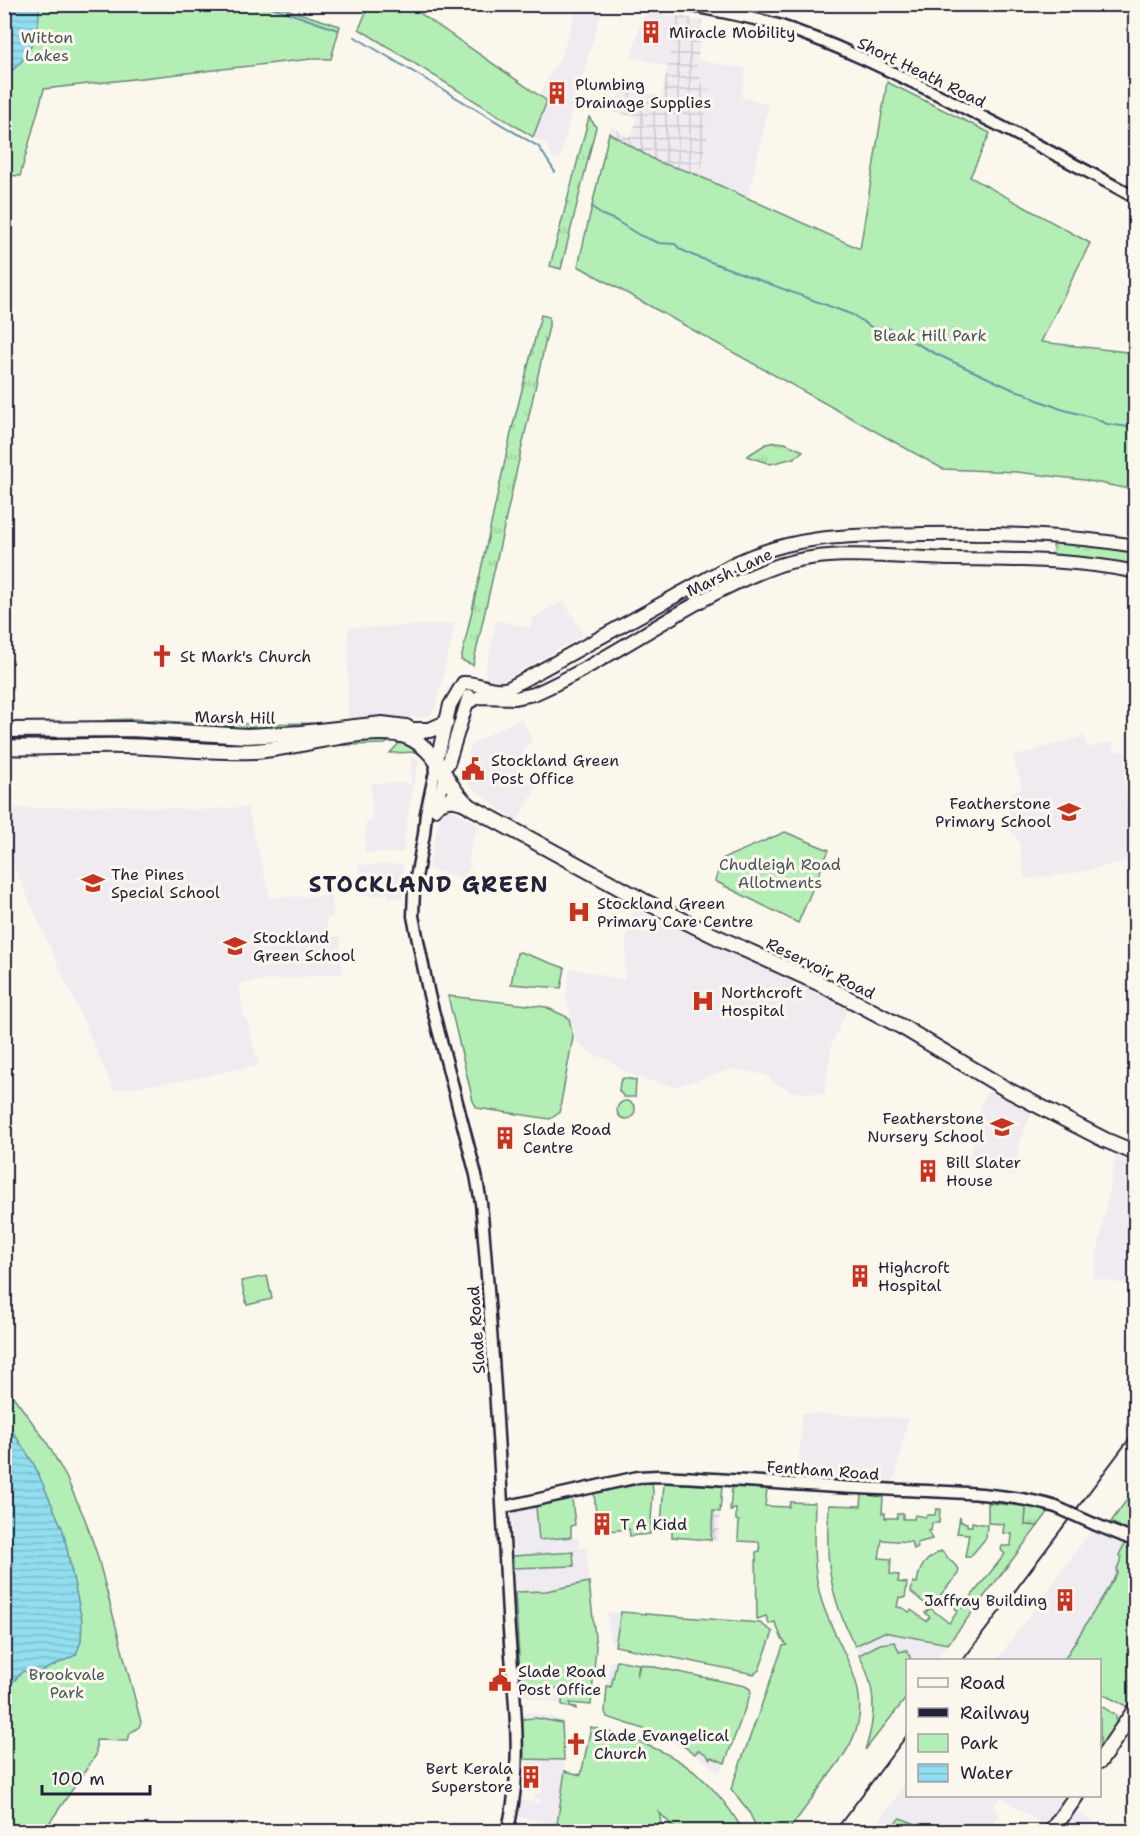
<svg xmlns="http://www.w3.org/2000/svg" width="1140" height="1836" viewBox="0 0 1140 1836" font-family="'Shantell Sans',sans-serif">
	<style>
		.built { fill: #efebf0 }
		.industrial { fill: url(#industrial-grid) }
		.grass { fill: url(#grass-tufts); stroke: #6a8878; stroke-width: 1.5 }
		.green { fill: #b3efb5; stroke: #6a8878; stroke-width: 1.5 }
		.water { fill: url(#water-rules); stroke: #6493a7; stroke-width: 1.5 }
		.lines { fill: none; stroke-linecap: round; stroke-linejoin: round }
		.stream { stroke: #6493a7; stroke-width: 2 }
		.tertiary-casing { stroke: #22223b; stroke-width: 15 }
		.secondary-casing { stroke: #22223b; stroke-width: 16 }
		.primary-casing { stroke: #22223b; stroke-width: 18 }
		.tertiary { stroke: #fbf7ec; stroke-width: 10 }
		.secondary { stroke: #fbf7ec; stroke-width: 12 }
		.primary { stroke: #fbf7ec; stroke-width: 14 }
		.rail { stroke: #22223b; stroke-width: 2 }
		.tertiary-bridge-casing { stroke: #22223b; stroke-width: 15; stroke-linecap: butt }
		.tertiary-bridge { stroke: #fbf7ec; stroke-width: 10 }
		.labels { text-anchor: middle; stroke-width: 6; stroke-linejoin: round; paint-order: stroke }
		.poi-label { font-size: 16px; fill: #22223b; stroke: #fbf7ec; text-anchor: start }
		.park-label { font-size: 16px; fill: #46555a; stroke: #fbf7ec }
		.street-label { font-size: 16px; fill: #22223b; stroke: #fbf7ec }
		.district-label { font-size: 22px; font-weight: bold; letter-spacing: 1.5px; fill: #22223b; stroke: #fbf7ec }
	</style>
	<defs>
		<pattern id="industrial-grid" width="8" height="8" patternUnits="userSpaceOnUse" patternTransform="scale(1.5)"><rect width="8" height="8" fill="#efebf0"/><path d="M0 4h8M4 0v8" fill="none" stroke="#cdc9cf"/></pattern>
		<pattern id="grass-tufts" width="24" height="20" patternUnits="userSpaceOnUse" patternTransform="scale(1.5)"><rect width="24" height="20" fill="#b3efb5"/><path d="M3 7l-1-3M5 7V3M7 7l1-3M15 17l-1-3M17 17v-4M19 17l1-3" fill="none" stroke="#9acd9d"/></pattern>
		<pattern id="water-rules" width="6" height="5" patternUnits="userSpaceOnUse" patternTransform="scale(1.5)"><rect width="6" height="5" fill="#90deef"/><path d="M0 2.5h6" fill="none" stroke="#7cbece"/></pattern>
	</defs>
	<rect width="100%" height="100%" fill="#fbf7ec"/>
	<filter id="ink" filterUnits="userSpaceOnUse"><feTurbulence type="fractalNoise" baseFrequency=".0167" numOctaves="2"/><feDisplacementMap in="SourceGraphic" scale="12" xChannelSelector="R" yChannelSelector="G"/><feConvolveMatrix kernelMatrix="1 2 1 2 8 2 1 2 1" color-interpolation-filters="sRGB"/></filter>
	<g filter="url(#ink)">
		<g class="built">
			<polygon points="578,5 596,5 601,13 573,107 560,159 552,157 545,144 533,137 547,101 540,96 546,82 562,55"/>
			<polygon points="652,12 677,16 668,67 631,56 642,18"/>
			<polygon points="698,60 746,69 741,97 769,105 748,198 700,177 709,129 705,127 711,84 702,83 695,74"/>
			<polygon points="564,600 583,635 497,684 487,680 485,672 497,620 529,628 533,618"/>
			<polygon points="455,624 436,706 431,714 423,717 348,719 348,628"/>
			<polygon points="521,719 531,737 531,741 514,766 539,783 517,821 471,787 465,774 470,748 474,743 516,720"/>
			<polygon points="1084,736 1087,748 1112,742 1115,751 1126,752 1124,780 1134,859 1080,872 1025,879 1019,842 1009,828 1007,797 1022,787 1013,757"/>
			<polygon points="411,757 419,759 406,823 404,852 365,853 366,821 372,820 371,783 411,783"/>
			<polygon points="120,805 195,810 247,807 270,897 332,896 333,917 327,917 327,937 340,936 342,973 239,983 244,1018 246,1018 259,1065 185,1080 114,1090 5,846 4,809"/>
			<polygon points="446,807 480,825 473,837 468,862 472,864 463,880 447,873 428,869 441,812"/>
			<polygon points="403,864 403,898 389,898 388,893 370,896 360,895 359,865"/>
			<polygon points="634,909 849,1006 832,1043 824,1094 790,1092 788,1088 774,1084 767,1075 733,1069 674,1087 640,1078 621,1070 609,1060 594,1055 577,1042 566,997 570,968 624,980 627,929"/>
			<polygon points="992,1090 1033,1110 1019,1143 1014,1176 968,1167 981,1105 986,1094"/>
			<polygon points="1116,1152 1135,1161 1135,1286 1093,1278"/>
			<polygon points="802,1413 908,1418 895,1478 890,1483 798,1479"/>
			<polygon points="536,1506 540,1540 578,1537 579,1548 586,1548 589,1582 546,1591 515,1592 513,1568 574,1566 572,1552 513,1556 512,1513"/>
			<polygon points="1093,1528 1125,1543 1119,1555 1122,1556 1116,1570 1118,1572 1064,1660 997,1660"/>
			<polygon points="607,1612 621,1612 615,1646 610,1641"/>
			<polygon points="884,1632 948,1644 935,1660 911,1660 907,1650 899,1652 880,1644 859,1655 855,1646"/>
			<polygon points="612,1660 617,1660 611,1687 607,1686 609,1664"/>
			<polygon points="564,1688 562,1705 524,1695 521,1690"/>
			<polygon points="526,1712 536,1713 562,1720 562,1723 536,1718 522,1719"/>
			<polygon points="698,1750 725,1763 722,1771 718,1772 695,1754"/>
			<polygon points="524,1760 564,1760 565,1771 557,1825 518,1817 521,1800 541,1803 542,1800 534,1799 535,1793 542,1794 542,1791 522,1788"/>
			<polygon points="907,1783 908,1796 1053,1796 1064,1800 1047,1828 1001,1797 992,1809 999,1814 987,1831 932,1831 900,1818 887,1831 881,1831 875,1825"/>
			<polygon points="1076,1811 1097,1825 1108,1831 1061,1831"/>
		</g>
		<g class="industrial">
			<polygon points="677,16 702,21 696,74 699,76 702,83 711,84 705,127 709,128 700,177 658,162 609,133 611,126 629,136 632,135 637,117 614,112 622,86 662,97"/>
			<polygon points="713,1511 720,1512 718,1540 711,1540"/>
		</g>
		<g class="grass">
			<polygon points="589,117 596,127 561,269 550,266"/>
			<polygon points="541,315 549,317 549,326 473,665 461,660 512,429"/>
			<polygon points="776,442 785,443 803,451 794,458 770,464 747,456 766,444"/>
			<polygon points="1054,540 1135,549 1135,569 1052,556"/>
			<polygon points="133,719 193,723 193,726 112,724 107,722 106,720"/>
			<polygon points="342,723 291,730 224,729 227,724"/>
			<polygon points="127,733 189,739 190,743 187,745 5,743 5,735"/>
			<polygon points="307,736 265,745 208,744 207,742 209,739"/>
			<polygon points="389,738 390,741 385,744 316,746"/>
			<polygon points="400,742 411,743 417,747 419,752 390,753"/>
			<polygon points="1026,1506 1049,1511 1038,1526 1025,1525"/>
		</g>
		<g class="green">
			<polygon points="4,5 273,5 340,26 331,59 311,59 44,89 20,176 5,175"/>
			<polygon points="369,5 408,5 547,101 533,137 359,29"/>
			<polygon points="887,82 990,133 970,177 1090,243 1041,342 1135,353 1135,490 1084,480 1017,472 943,469 578,266 609,133 658,162 690,172 860,249"/>
			<polygon points="785,832 829,850 798,923 715,881 722,859"/>
			<polygon points="520,952 565,968 561,988 511,984 517,953"/>
			<polygon points="448,996 546,1007 569,1018 573,1037 559,1113 550,1119 477,1108 473,1101"/>
			<polygon points="623,1078 636,1080 635,1097 624,1097 619,1091 620,1082"/>
			<circle cx="626" cy="1110" r="9"/>
			<polygon points="267,1276 272,1299 247,1305 241,1281"/>
			<polygon points="4,1384 46,1441 66,1477 85,1519 97,1554 141,1722 139,1727 130,1733 128,1741 96,1740 96,1755 44,1831 5,1831"/>
			<polygon points="652,1482 653,1492 650,1534 630,1536 629,1529 608,1531 606,1516 601,1517 600,1514 596,1514 594,1493"/>
			<polygon points="664,1483 722,1486 720,1512 713,1511 711,1540 672,1537 672,1528 661,1527"/>
			<path d="M732,1487L767,1489L765,1506L789,1507L790,1502L815,1503C814,1534 812,1564 820,1595C831,1641 874,1683 855,1733C849,1750 837,1765 826,1779C813,1797 801,1814 788,1831H758L748,1810L731,1789L783,1646L787,1645L782,1639L775,1622L769,1624L766,1616L757,1619L756,1552L760,1551L759,1542L738,1541L739,1521L736,1520V1509H732V1511H730Z"/>
			<polygon points="1135,1488 1135,1534 1111,1522"/>
			<path d="M862,1494L883,1497L882,1513H885V1518H897V1514H903V1519H914L915,1515L926,1517L927,1515H935L936,1509H940L939,1523H932L931,1531H928L932,1539L917,1543L918,1547L914,1549L911,1542L882,1540L879,1558L891,1559L890,1574L899,1575L898,1582L907,1583L905,1598L899,1597L897,1607L903,1608L909,1612L911,1610L926,1621L930,1617L925,1613L930,1608L911,1592L913,1582L917,1583C919,1566 927,1558 941,1551L959,1569L958,1574L930,1608L949,1623L958,1611L955,1608L958,1605L962,1608L1005,1554L1001,1550L1002,1546H1011L1012,1534L1003,1533L1004,1524L988,1523V1503L1026,1506L1025,1525L1038,1526L948,1644L884,1632L855,1646C829,1595 825,1561 829,1505L861,1506Z"/>
			<polygon points="572,1498 575,1525 571,1526 571,1537 539,1540 536,1506"/>
			<polygon points="960,1517 961,1522 967,1523 967,1526 972,1526 972,1522 987,1525 986,1538 970,1557 965,1557 969,1534 957,1533"/>
			<polygon points="1125,1543 1136,1548 1135,1694 1128,1707 1100,1693 1100,1660 1064,1660 1118,1572 1116,1571 1122,1557 1119,1555"/>
			<polygon points="573,1552 574,1566 513,1568 513,1556"/>
			<polygon points="589,1582 596,1647 591,1705 570,1703 570,1706 576,1707 576,1709 562,1705 563,1688 521,1690 515,1592 546,1591"/>
			<polygon points="621,1612 760,1623 773,1632 759,1670 754,1674 615,1646"/>
			<path d="M895,1642L899,1652L907,1650L911,1660H908L907,1697L865,1750C877,1717 876,1685 859,1655L880,1644Z"/>
			<polygon points="617,1660 639,1664 637,1677 640,1664 745,1686 750,1689 751,1692 725,1763 711,1757 710,1759 706,1754 698,1750 695,1754 677,1742 659,1734 607,1717 605,1712 607,1686 611,1687"/>
			<polygon points="1103,1707 1116,1716 1116,1723 1100,1748 1100,1708"/>
			<polygon points="536,1718 562,1723 564,1760 524,1759 522,1719"/>
			<path d="M591,1727C660,1745 705,1765 742,1829L728,1832L677,1831L659,1812L661,1823L668,1831H556L565,1771L581,1775Z"/>
			<polygon points="900,1818 921,1826 918,1831 887,1831"/>
		</g>
		<g class="water">
			<path d="M5,4L39,5C40,32 30,61 5,75Z"/>
			<polygon points="5,1420 34,1464 63,1530 82,1620 81,1641 76,1655 36,1674 23,1671 14,1681 5,1687"/>
		</g>
		<g class="lines">
			<g class="stream">
				<polyline points="263,4 338,30"/>
				<polyline points="355,37 539,147 555,172"/>
				<polyline points="592,206 600,214 615,220 639,235 659,243 675,244 680,249 692,255 853,315 871,327 875,329 886,327 934,353 1014,390 1025,393 1035,399 1061,409 1094,418 1107,424 1136,428"/>
				<polyline points="11,1832 13,1830"/>
			</g>
			<g class="tertiary-casing">
				<g id="tertiary">
					<path d="M684,4C715,11 747,16 778,25C837,44 894,73 949,100C1012,132 1074,163 1136,198"/>
					<path d="M438,758L426,813L424,834L414,889L413,916L429,995L476,1175L481,1203C493,1340 501,1477 508,1615C512,1686 526,1762 507,1832"/>
					<polyline points="435,810 446,773"/>
					<path d="M504,1507L638,1477L658,1476C732,1479 805,1486 879,1489C933,1492 1005,1491 1056,1507"/>
					<polyline points="1094,1524 1136,1541"/>
				</g>
			</g>
			<g class="secondary-casing">
				<g id="secondary">
					<path d="M467,703L479,697L515,698L534,694C616,658 689,598 774,567C829,547 898,558 955,559C1016,560 1075,559 1136,572"/>
					<path d="M439,751L450,705L463,683C480,682 492,693 509,688L735,563C799,533 854,536 922,534C994,533 1064,534 1136,546"/>
					<polyline points="448,764 469,696"/>
				</g>
			</g>
			<g class="primary-casing">
				<g id="primary">
					<polyline points="4,730 130,729 247,736 301,733 382,724 406,727 418,734"/>
					<polyline points="412,730 430,730 446,723"/>
					<path d="M4,747C44,749 83,745 123,746C167,747 211,753 255,751C294,749 374,723 408,737C443,753 445,789 471,807L642,900L717,937L821,984L904,1028L1006,1089L1105,1140L1136,1153"/>
					<path d="M436,806C447,797 456,799 467,804"/>
					<polyline points="1100,1761 1136,1708"/>
					<polyline points="1051,1832 1076,1796"/>
				</g>
			</g>
			<use href="#tertiary" class="tertiary"/>
			<use href="#secondary" class="secondary"/>
			<use href="#primary" class="primary"/>
			<g class="rail">
				<polyline points="963,1660 1136,1430"/>
				<polyline points="834,1832 908,1734"/>
			</g>
			<g class="tertiary-bridge-casing">
				<polyline id="tertiary-bridge" points="1056,1507 1094,1524"/>
			</g>
			<use href="#tertiary-bridge" class="tertiary-bridge"/>
		</g>
	</g>
	<defs>
		<g id="building-bare" transform="scale(1.8)"><path d="M-4-6H4V6H1V3H-1V6H-4ZM-2.5-4.3h1.7v1.8h-1.7ZM.8-4.3h1.7v1.8H.8ZM-2.5-1h1.7V.8h-1.7ZM.8-1h1.7V.8H.8Z" fill="#c8321e" stroke="#fbf7ec" stroke-width="2.5" paint-order="stroke"/></g>
		<g id="church-bare" transform="scale(1.8)"><path d="M-1.2-6h2.4v3.5h3.3v2.4h-3.3V6h-2.4V-.1h-3.3v-2.4h3.3Z" fill="#c8321e" stroke="#fbf7ec" stroke-width="2.5" paint-order="stroke"/></g>
		<g id="civic-bare" transform="scale(1.8)"><path d="M-.6-6.5H3V-4.5H.6V-3L4-1V1h2V6H-6V1h2V-1L-.6-3ZM-1.2 2.5V6h2.4V2.5Z" fill="#c8321e" stroke="#fbf7ec" stroke-width="2.5" paint-order="stroke"/></g>
		<g id="school-bare" transform="scale(1.8)"><path d="M0-5L7-2L0 1L-7-2ZM-4 1L0 2.5L4 1V4Q0 6-4 4Z" fill="#c8321e" stroke="#fbf7ec" stroke-width="2.5" paint-order="stroke"/></g>
		<g id="hospital-bare" transform="scale(1.8)"><path d="M-5-5h3v3.5h4V-5h3V5h-3V1.5h-4V5h-3Z" fill="#c8321e" stroke="#fbf7ec" stroke-width="2.5" paint-order="stroke"/></g>
	</defs>
	<g fill-rule="evenodd">
		<use href="#building-bare" x="651" y="32"/>
		<use href="#building-bare" x="557" y="93"/>
		<use href="#church-bare" x="162" y="656"/>
		<use href="#civic-bare" x="473" y="769"/>
		<use href="#school-bare" x="1069" y="812"/>
		<use href="#school-bare" x="93" y="883"/>
		<use href="#hospital-bare" x="579" y="912"/>
		<use href="#school-bare" x="235" y="946"/>
		<use href="#hospital-bare" x="703" y="1001"/>
		<use href="#school-bare" x="1002" y="1127"/>
		<use href="#building-bare" x="505" y="1138"/>
		<use href="#building-bare" x="928" y="1171"/>
		<use href="#building-bare" x="860" y="1276"/>
		<use href="#building-bare" x="602" y="1524"/>
		<use href="#building-bare" x="1065" y="1600"/>
		<use href="#civic-bare" x="500" y="1680"/>
		<use href="#church-bare" x="576" y="1744"/>
		<use href="#building-bare" x="531" y="1777"/>
	</g>
	<g class="labels">
		<g class="poi-label">
			<text x="669" y="38">Miracle Mobility</text>
			<text x="575" y="90">Plumbing<tspan x="575" dy="18">Drainage Supplies</tspan></text>
			<text x="180" y="662">St Mark's Church</text>
			<text x="491" y="766">Stockland Green<tspan x="491" dy="18">Post Office</tspan></text>
			<text x="1051" y="809" text-anchor="end">Featherstone<tspan x="1051" dy="18">Primary School</tspan></text>
			<text x="111" y="880">The Pines<tspan x="111" dy="18">Special School</tspan></text>
			<text x="597" y="909">Stockland Green<tspan x="597" dy="18">Primary Care Centre</tspan></text>
			<text x="253" y="943">Stockland<tspan x="253" dy="18">Green School</tspan></text>
			<text x="721" y="998">Northcroft<tspan x="721" dy="18">Hospital</tspan></text>
			<text x="984" y="1124" text-anchor="end">Featherstone<tspan x="984" dy="18">Nursery School</tspan></text>
			<text x="523" y="1135">Slade Road<tspan x="523" dy="18">Centre</tspan></text>
			<text x="946" y="1168">Bill Slater<tspan x="946" dy="18">House</tspan></text>
			<text x="878" y="1273">Highcroft<tspan x="878" dy="18">Hospital</tspan></text>
			<text x="620" y="1530">T A Kidd</text>
			<text x="1047" y="1606" text-anchor="end">Jaffray Building</text>
			<text x="518" y="1677">Slade Road<tspan x="518" dy="18">Post Office</tspan></text>
			<text x="594" y="1741">Slade Evangelical<tspan x="594" dy="18">Church</tspan></text>
			<text x="513" y="1774" text-anchor="end">Bert Kerala<tspan x="513" dy="18">Superstore</tspan></text>
		</g>
		<g class="park-label">
			<text x="47" y="43">Witton<tspan x="47" dy="18">Lakes</tspan></text>
			<text x="930" y="341">Bleak Hill Park</text>
			<text x="780" y="870">Chudleigh Road<tspan x="780" dy="18">Allotments</tspan></text>
			<text x="67" y="1680">Brookvale<tspan x="67" dy="18">Park</tspan></text>
		</g>
		<g class="street-label">
			<text transform="translate(922 72) rotate(26)" y="6">Short Heath Road</text>
			<text transform="translate(729 572) rotate(-25)" y="6">Marsh Lane</text>
			<text transform="translate(235 717) rotate(1)" y="6">Marsh Hill</text>
			<text transform="translate(821 968) rotate(26)" y="6">Reservoir Road</text>
			<text transform="translate(476 1330) rotate(-94)" y="6">Slade Road</text>
			<text transform="translate(823 1470) rotate(4)" y="6">Fentham Road</text>
		</g>
		<g class="district-label">
			<text x="429" y="892">STOCKLAND GREEN</text>
		</g>
	</g>
	<rect width="1140" height="1836" fill="none" stroke="#fbf7ec" stroke-width="24"/>
	<rect x="12" y="12" width="1116" height="1812" fill="none" stroke="#22223b" stroke-width="2" filter="url(#ink)"/>
	<rect x="906" y="1659" width="195" height="138" fill="#fbf7ec" stroke="#a4a2a5" stroke-width="1.5"/>
	<rect x="918" y="1678" width="30" height="9" fill="#fbf7ec" stroke="#a4a2a5" stroke-width="1.5"/>
	<text x="960" y="1689" font-size="18" fill="#22223b">Road</text>
	<rect x="918" y="1708" width="30" height="9" fill="#22223b" stroke="#a4a2a5" stroke-width="1.5"/>
	<text x="960" y="1719" font-size="18" fill="#22223b">Railway</text>
	<rect x="918" y="1734" width="30" height="18" fill="#b3efb5" stroke="#a4a2a5" stroke-width="1.5"/>
	<text x="960" y="1749" font-size="18" fill="#22223b">Park</text>
	<rect x="918" y="1764" width="30" height="18" fill="url(#water-rules)" stroke="#a4a2a5" stroke-width="1.5"/>
	<text x="960" y="1779" font-size="18" fill="#22223b">Water</text>
	<path d="M42 1785v9h108v-9" fill="none" stroke="#22223b" stroke-width="3"/>
	<text x="51" y="1785" font-size="18" fill="#22223b" stroke="#fbf7ec" stroke-width="4.5" paint-order="stroke">100 m</text>
</svg>
